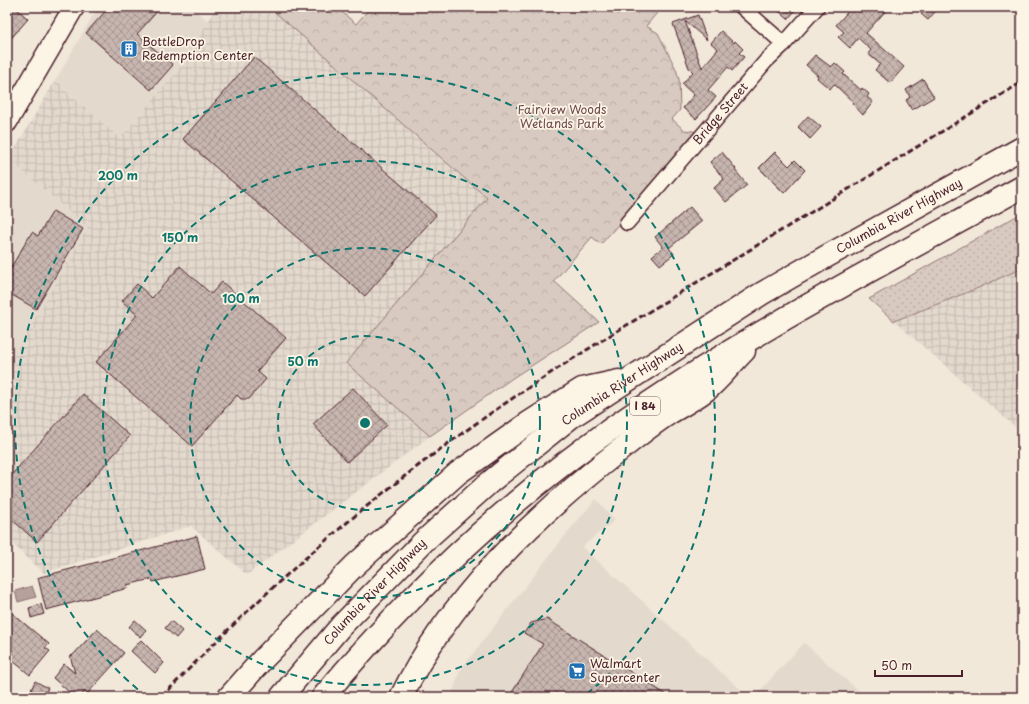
<svg xmlns="http://www.w3.org/2000/svg" width="1029" height="704" viewBox="0 0 1029 704" font-family="'Playpen Sans',sans-serif">
	<style>
		.built { fill: #e4d9cd }
		.industrial { fill: url(#industrial-grid) }
		.green { fill: url(#green-dots); stroke: #917476 }
		.forest { fill: url(#forest-crowns); stroke: #917476 }
		.water { fill: #b6a19c; stroke: #8b6d6f }
		.building { fill: url(#building-cross-hatch); stroke: #4a1f2b }
		.lines { fill: none; stroke-linecap: round; stroke-linejoin: round }
		.street-casing { stroke: #4a1f2b; stroke-width: 17 }
		.secondary-casing { stroke: #4a1f2b; stroke-width: 23 }
		.highway-casing { stroke: #4a1f2b; stroke-width: 25 }
		.street { stroke: #fcf5e5; stroke-width: 14 }
		.secondary { stroke: #fcf5e5; stroke-width: 20 }
		.highway { stroke: #fcf5e5; stroke-width: 22 }
		.rail { stroke: #4a1f2b; stroke-width: 3; stroke-dasharray: 6 3; stroke-linecap: butt }
		.ring { fill: none; stroke: #0f766e; stroke-width: 2; stroke-dasharray: 7 5 }
		.labels { text-anchor: middle; stroke-width: 3.5; stroke-linejoin: round; paint-order: stroke }
		.shield { fill: #fcf5e5; stroke: #7f5f63; stroke-width: 1 }
		.shield-label { font-size: 11px; font-weight: bold; fill: #4a1f2b }
		.poi-label { font-size: 12px; fill: #4a1f2b; stroke: #fcf5e5; text-anchor: start }
		.park-label { font-size: 12px; fill: #6e4a50; stroke: #fcf5e5 }
		.street-label { font-size: 12px; fill: #4a1f2b; stroke: #fcf5e5 }
		.centre { fill: #0f766e; stroke: #fcf5e5; stroke-width: 2 }
		.ring-label { font-size: 12px; text-anchor: middle; font-weight: bold; fill: #0f766e; stroke: #fcf5e5; stroke-width: 3.5; stroke-linejoin: round; paint-order: stroke }
	</style>
	<defs>
		<pattern id="industrial-grid" width="8" height="8" patternUnits="userSpaceOnUse"><rect width="8" height="8" fill="#e4d9cd"/><path d="M0 4h8M4 0v8" fill="none" stroke="#c5bab0"/></pattern>
		<pattern id="green-dots" width="8" height="8" patternUnits="userSpaceOnUse"><rect width="8" height="8" fill="#d8cac0"/><path d="M2 2h.1M6 6h.1" fill="none" stroke="#bbada5" stroke-width="1.8" stroke-linecap="round"/></pattern>
		<pattern id="forest-crowns" width="20" height="18" patternUnits="userSpaceOnUse"><rect width="20" height="18" fill="#d8cac0"/><path d="M2 6a3 3 0 1 1 6 0M12 15a3 3 0 1 1 6 0" fill="none" stroke="#bbada5"/></pattern>
		<pattern id="building-cross-hatch" width="8" height="8" patternUnits="userSpaceOnUse"><rect width="8" height="8" fill="#c7b6af"/><path d="M0 0l8 8M0 8l8-8" fill="none" stroke="#a4938f"/></pattern>
	</defs>
	<rect width="100%" height="100%" fill="#f1e8da"/>
	<filter id="ink" filterUnits="userSpaceOnUse"><feTurbulence type="fractalNoise" baseFrequency=".025" numOctaves="2"/><feDisplacementMap in="SourceGraphic" scale="8" xChannelSelector="R" yChannelSelector="G"/><feConvolveMatrix kernelMatrix="1 2 1 2 8 2 1 2 1" color-interpolation-filters="sRGB"/></filter>
	<g filter="url(#ink)">
		<g class="built">
			<polygon points="98,7 192,7 208,21 184,63 120,138 65,90 56,79"/>
			<polygon points="9,159 89,228 7,367 7,164"/>
			<polygon points="596,499 615,520 582,547 749,697 451,697 460,670 572,527"/>
			<polygon points="804,643 866,697 754,697"/>
		</g>
		<g class="industrial">
			<polygon points="216,7 270,7 487,199 346,363 430,436 247,575 191,526 44,573 7,539 7,367 88,228 9,159 56,79 65,90 120,138 184,63"/>
			<polygon points="1022,268 1022,433 894,321 976,289"/>
		</g>
		<polygon class="green" points="1022,213 1022,268 976,289 894,321 869,299"/>
		<polygon class="forest" points="269,7 336,7 356,24 371,7 662,7 646,26 658,33 676,69 679,79 680,110 672,119 684,130 700,132 601,244 592,237 554,281 599,322 514,377 430,436 346,363 487,198"/>
		<polygon class="water" points="32,586 36,597 18,602 15,591"/>
		<g class="building">
			<polygon points="7,7 15,7 28,19 7,43"/>
			<polygon points="109,7 161,7 137,34 173,65 151,90 86,33"/>
			<polygon points="774,7 798,7 788,19"/>
			<polygon points="852,7 889,7 866,33 904,67 890,83 875,70 880,64 868,54 871,50 858,38 850,48 838,37 844,32 836,25"/>
			<polygon points="926,7 939,7 928,20 921,14"/>
			<polygon points="698,15 707,40 685,21 702,68 718,49 711,43 721,31 734,43 735,41 743,49 739,53 744,57 732,71 728,67 708,90 716,97 696,119 683,108 694,95 682,84 693,72 689,68 673,24"/>
			<polygon points="815,55 831,67 835,63 845,72 843,74 861,90 862,88 869,94 867,97 873,102 863,115 852,103 853,102 834,84 830,89 817,78 818,76 806,65"/>
			<polygon points="254,57 436,215 365,296 183,139"/>
			<polygon points="923,79 934,97 912,110 906,100 910,97 906,90"/>
			<polygon points="808,116 821,127 810,139 798,127"/>
			<polygon points="722,152 736,169 735,170 747,185 726,202 714,188 724,179 710,162"/>
			<polygon points="775,152 789,166 795,160 805,170 784,193 759,168"/>
			<polygon points="690,207 702,221 669,248 674,254 660,265 652,256 663,247 655,237"/>
			<polygon points="53,211 83,229 36,309 7,292 7,274 32,232 38,236"/>
			<polygon points="180,266 211,294 222,282 286,338 257,371 266,379 249,399 241,399 237,395 192,446 96,362 137,315 122,301 137,284 152,298"/>
			<polygon points="353,388 387,425 347,462 313,424"/>
			<polygon points="83,394 130,436 37,542 7,515 7,480"/>
			<polygon points="197,536 205,569 153,582 152,579 147,580 127,585 128,588 46,610 38,578 40,577"/>
			<polygon points="41,604 44,614 31,618 29,608"/>
			<polygon points="7,609 49,644 45,648 50,651 30,675 7,656"/>
			<polygon points="547,619 670,697 509,697 543,644 524,633 531,623"/>
			<polygon points="135,620 146,630 140,637 129,627"/>
			<polygon points="171,621 182,631 176,638 165,628"/>
			<polygon points="97,629 124,653 87,694 85,692 80,697 75,697 53,678 64,664 75,673 70,656 73,655"/>
			<polygon points="141,640 164,663 155,673 131,651"/>
			<polygon points="35,681 48,688 44,696 31,690"/>
		</g>
		<g class="lines">
			<g class="street-casing">
				<g id="street">
					<polyline points="742,7 784,44"/>
					<path id="s1" d="M627,223L766,61L784,44L817,7"/>
				</g>
			</g>
			<g class="secondary-casing">
				<polyline id="secondary" points="7,122 74,7"/>
			</g>
			<g class="highway-casing">
				<g id="highway">
					<polyline points="229,697 262,660 355,565 458,473 530,422 582,389 619,381"/>
					<path id="s2" d="M281,697L341,626L423,542L490,482L571,417L761,294L829,255L1022,148"/>
					<path d="M323,697C407,596 503,505 611,429C741,337 883,264 1022,187"/>
					<path d="M401,697C450,597 533,518 620,450C635,438 651,425 668,414C682,405 699,397 711,386C723,375 733,362 744,351"/>
				</g>
			</g>
			<use href="#street" class="street"/>
			<use href="#secondary" class="secondary"/>
			<use href="#highway" class="highway"/>
			<path class="rail" d="M162,697C251,603 348,516 453,440C515,395 579,354 645,314C771,237 896,160 1022,82"/>
		</g>
	</g>
	<g class="ring">
		<circle cx="365" cy="423" r="87"/>
		<circle cx="365" cy="423" r="175"/>
		<circle cx="365" cy="423" r="262"/>
		<path d="M147 697A350 350 0 1 1 583 697"/>
	</g>
	<defs>
		<g id="building-square" transform="scale(0.9)"><rect x="-9" y="-9" width="18" height="18" rx="4" fill="#1f6fb2" stroke="#fcf5e5"/><path d="M-4-6H4V6H1V3H-1V6H-4ZM-2.5-4.3h1.7v1.8h-1.7ZM.8-4.3h1.7v1.8H.8ZM-2.5-1h1.7V.8h-1.7ZM.8-1h1.7V.8H.8Z" fill="#fff"/></g>
		<g id="supermarket-square" transform="scale(0.9)"><rect x="-9" y="-9" width="18" height="18" rx="4" fill="#1f6fb2" stroke="#fcf5e5"/><path d="M-6-5.5h2.5l.6 2H6L4.5 2H-2.5L-4.4-4H-6ZM-1.5 3.2a1.3 1.3 0 1 0 .1 0ZM3 3.2a1.3 1.3 0 1 0 .1 0Z" fill="#fff"/></g>
	</defs>
	<g fill-rule="evenodd">
		<use href="#building-square" x="129" y="49"/>
		<use href="#supermarket-square" x="577" y="671"/>
	</g>
	<g class="labels">
		<rect class="shield" x="630" y="397" width="30" height="18" rx="3"/>
		<g class="shield-label">
			<text x="645" y="410">I 84</text>
		</g>
		<g class="poi-label">
			<text x="142" y="46">BottleDrop<tspan x="142" dy="14">Redemption Center</tspan></text>
			<text x="590" y="668">Walmart<tspan x="590" dy="14">Supercenter</tspan></text>
		</g>
		<g class="park-label">
			<text x="562" y="114">Fairview Woods<tspan x="562" dy="14">Wetlands Park</tspan></text>
		</g>
		<g class="street-label">
			<text dy="4" stroke="none"><textPath href="#s1" startOffset="144">Bridge Street</textPath></text>
			<text dy="4" stroke="none"><textPath href="#s2" startOffset="789">Columbia River Highway</textPath></text>
			<text dy="4" stroke="none"><textPath href="#s2" startOffset="465">Columbia River Highway</textPath></text>
			<text dy="4" stroke="none"><textPath href="#s2" startOffset="141">Columbia River Highway</textPath></text>
		</g>
	</g>
	<circle cx="365" cy="423" r="6" class="centre"/>
	<g class="ring-label">
		<text x="118" y="180">200 m</text>
		<text x="180" y="242">150 m</text>
		<text x="241" y="303">100 m</text>
		<text x="303" y="366">50 m</text>
	</g>
	<rect width="1029" height="704" fill="none" stroke="#fcf5e5" stroke-width="24"/>
	<rect x="12" y="12" width="1005" height="680" fill="none" stroke="#4a1f2b" stroke-width="1.5" filter="url(#ink)"/>
	<path d="M875 670v6h87v-6" fill="none" stroke="#4a1f2b" stroke-width="2"/>
	<text x="881" y="670" font-size="12" fill="#4a1f2b" stroke="#fcf5e5" stroke-width="3" paint-order="stroke">50 m</text>
</svg>
